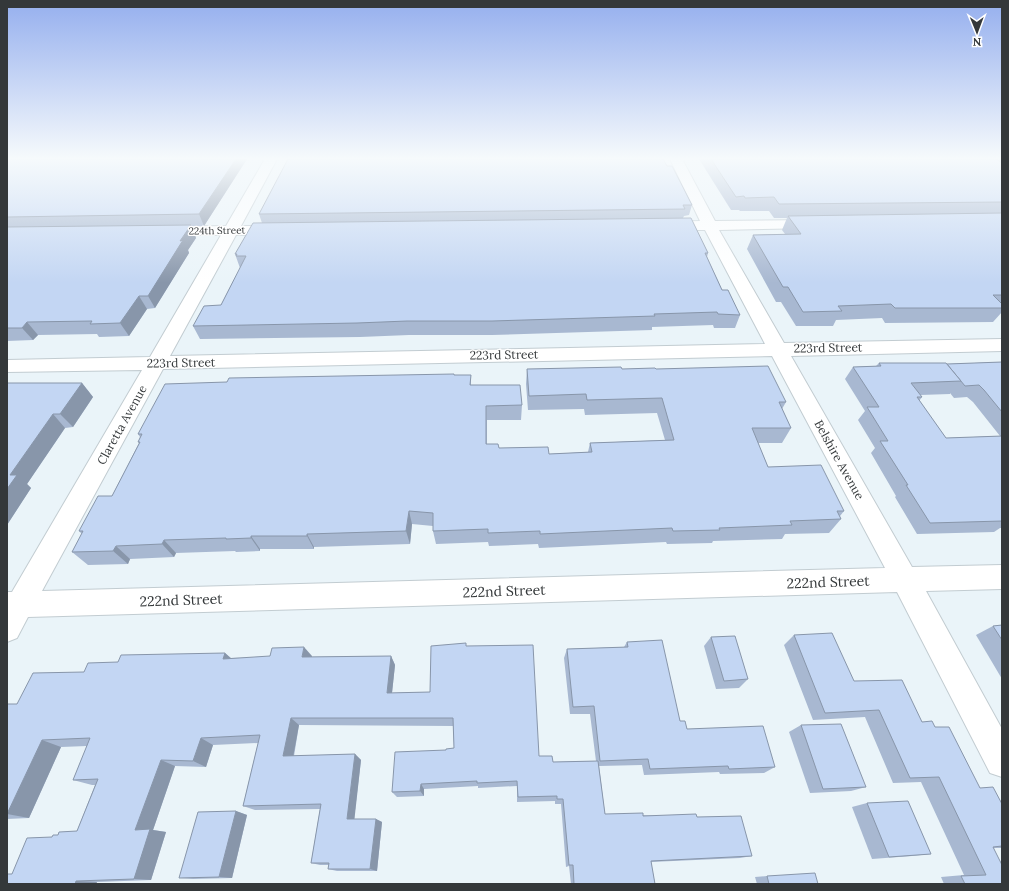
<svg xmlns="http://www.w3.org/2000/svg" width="1009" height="891" viewBox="0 0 1009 891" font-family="Lora,serif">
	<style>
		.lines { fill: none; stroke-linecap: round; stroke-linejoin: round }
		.minor-casing { stroke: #c2ccd1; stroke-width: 2 }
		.minor { fill: #fff; fill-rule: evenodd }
		.wall { fill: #a8b8d1; fill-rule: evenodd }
		.shaded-wall { fill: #8896aa }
		.building { fill: #c3d6f3; stroke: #8896aa }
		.labels { text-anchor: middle; stroke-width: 3; stroke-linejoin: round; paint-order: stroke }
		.far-street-label { font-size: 10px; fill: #34383a; stroke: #fff }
		.street-label { font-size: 12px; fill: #34383a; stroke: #fff }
		.near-street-label { font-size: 14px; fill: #34383a; stroke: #fff }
	</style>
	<rect width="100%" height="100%" fill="#eaf4f9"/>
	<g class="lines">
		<g class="minor-casing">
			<path id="minor" d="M265,159H277L241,226H279L284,227L286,230L284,233L279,234L236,235L170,356L765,344L705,230H665L660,229L658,226L660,223L665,222L700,221L670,159H682L715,221L815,220L820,221L822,224L820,227L815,228L719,230L784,343L1002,339V351L791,356L912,567L1002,565V589L926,591L1002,729V777L990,773L897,592L28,617L17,638L7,642V592H12L142,370L7,372V360L150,357L221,235H163L158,234L156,231L158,228L163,227L226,226ZM772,356L885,568L42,591L163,369Z"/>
		</g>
		<use href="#minor" class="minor"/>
	</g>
	<g class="wall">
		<polygon points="7,159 247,159 204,226 191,226 196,238 188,250 189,253 155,308 147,309 129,336 99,337 97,334 38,335 33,340 7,341"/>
		<polygon points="699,159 1002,159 1002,312 993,322 885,323 882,318 836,320 833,326 796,326 781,302 776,302 747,249 753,235 785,234 782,230 787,218 774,218 769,211 740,211 739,210 731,210"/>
		<polygon points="667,166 692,205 689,215 684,216 683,218 708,253 707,257 722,290 740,315 735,328 714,328 713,325 652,327 652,330 492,335 409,335 360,337 200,339 193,326 221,305 240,268 235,254 262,223 259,214"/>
		<path d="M1002,362V528H1000L994,532L917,534L895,497L896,496L871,453L875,448L858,420L865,411L845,379L853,367L876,366L879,363L947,364ZM950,393L954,398L967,397L973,402L1000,436L946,438L919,401L922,397L920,395L950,394Z"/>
		<polygon points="527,369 656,369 786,402 782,409 791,428 782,443 758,443 768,467 844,511 840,516 841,519 829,533 785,534 782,539 713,541 712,543 667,544 666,542 539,548 538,544 489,546 488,542 436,544 433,531 433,526 412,524 410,544 314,547 314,549 260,549 260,551 236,552 235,551 176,553 174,557 130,559 128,564 88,565 72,552 82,534 79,531 112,496 139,443 138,442 140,437 138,434 454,375 471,375 471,385 522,405 521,420 487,420 487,444 499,448 549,454 588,452 590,443 665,440 657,413 585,415 584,409 528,410 526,384"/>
		<polygon points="7,383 82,383 93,397 73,427 65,428 27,484 31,488 7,525"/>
		<polygon points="1002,625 1002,679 976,635 993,626"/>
		<polygon points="794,635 854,681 922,722 935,727 980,788 1002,804 1002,848 994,848 1002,884 944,884 941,877 964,875 921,782 893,783 865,717 813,720 784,645"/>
		<polygon points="711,637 748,679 739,688 716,689 704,646"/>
		<polygon points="627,642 680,721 687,729 775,767 764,773 720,774 719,772 644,775 642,765 599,766 605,814 697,817 752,856 740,858 651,862 655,884 571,884 569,866 566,867 561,804 555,804 555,801 517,802 517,786 478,788 478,786 424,789 424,796 397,797 392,792 446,750 454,748 453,726 299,725 294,756 355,754 361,760 354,819 376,819 382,822 377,871 337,871 328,869 329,865 320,865 311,863 320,809 255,810 243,806 258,743 213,745 206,767 175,766 153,830 166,832 151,880 97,882 96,884 7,884 12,874 52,837 77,831 95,785 92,785 73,780 87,746 61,747 29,818 7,819 7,704 17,704 84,672 118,662 225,653 231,658 312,656 312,657 391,656 395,665 392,693 430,692 467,646 539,756 553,762 596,761 590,714 570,714 564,658 567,649 624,647"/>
		<polygon points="801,725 866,787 851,791 810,793 789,732"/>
		<polygon points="867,803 931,854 912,856 872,859 852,807"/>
		<polygon points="236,811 247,815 232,878 193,879 179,878"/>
		<polygon points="767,876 818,884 757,884 755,877"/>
	</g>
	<g class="shaded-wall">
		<polygon points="236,159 247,159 204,226 199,214"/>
		<polygon points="191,225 196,238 188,250 189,253 155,308 148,296 180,241"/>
		<polygon points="139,296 147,309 129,336 120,323"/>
		<polygon points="27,322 38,335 33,340 22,328"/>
		<polygon points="82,383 93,397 73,427 60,414"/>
		<polygon points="53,414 65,428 27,484 31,488 7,525 7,489 10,475"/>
		<polygon points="409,511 412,524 410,544 406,531"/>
		<polygon points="307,534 314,547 314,549 307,536"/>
		<polygon points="251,536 260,549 260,551 251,538"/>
		<polygon points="164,540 176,553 174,557 162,544"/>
		<polygon points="116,546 130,559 128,564 113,551"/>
		<polygon points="304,647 312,656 310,667 302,657"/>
		<polygon points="225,653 235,662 223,659"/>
		<polygon points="391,656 395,665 391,702 387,693"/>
		<polygon points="291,718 299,725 292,763 283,756"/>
		<polygon points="201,738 213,745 206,767 193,761"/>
		<polygon points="42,740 61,747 29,818 7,814"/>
		<polygon points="355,754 361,760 354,823 347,819"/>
		<polygon points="161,760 175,766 153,830 166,832 151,880 134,879 135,830"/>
		<polygon points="421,784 424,789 424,796 420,791"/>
		<polygon points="236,811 247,815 232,878 219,877"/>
		<polygon points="376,819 382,822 377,871 370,869"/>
		<polygon points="76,881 97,882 96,884 75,884"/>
	</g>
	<g class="building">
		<polygon points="7,159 236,159 199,214 7,217"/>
		<polygon points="288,159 663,159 667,166 672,166 692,205 683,205 685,209 259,214"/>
		<polygon points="711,159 996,159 1002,163 1002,202 779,204 774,197 745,198 744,196 736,197"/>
		<polygon points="1002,213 1002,295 993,295 1002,304 1002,308 895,308 891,304 838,306 842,311 803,312 788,287 783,287 753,235 801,234 788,216"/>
		<polygon points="691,218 708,253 705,253 722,290 728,290 740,315 718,314 717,312 654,314 655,316 492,321 407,321 357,323 193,326 204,306 221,305 246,256 236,256 237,254 235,254 253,223"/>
		<polygon points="191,225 180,241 183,240 148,296 139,296 120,323 90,324 92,321 27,322 22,328 7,328 7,227"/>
		<polygon points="1002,362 1002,412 984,390 979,385 965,386 947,364"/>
		<polygon points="879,363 946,363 961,381 911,383 922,397 917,397 946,438 1002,436 1002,521 930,523 906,485 908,485 880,441 888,441 867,407 879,407 853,367 881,366"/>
		<polygon points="768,366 786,402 779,402 791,428 752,428 768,467 821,465 844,511 837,511 841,519 790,521 792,525 719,528 720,530 673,531 672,528 540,534 540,531 488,533 488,529 433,531 433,513 409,511 406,531 307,534 307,536 251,536 251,538 226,539 226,538 164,540 162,544 116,546 113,551 72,552 83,531 79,531 98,496 112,496 140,442 138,442 142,434 138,434 165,384 227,382 229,378 454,374 454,375 471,375 470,385 520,385 522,405 486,406 486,444 498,444 499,448 548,447 549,454 592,452 590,443 674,440 662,398 587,400 586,394 529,396 527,369 621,367 622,369 655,368 656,369"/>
		<polygon points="7,383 82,383 60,414 53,414 10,475 17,475 7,489"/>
		<polygon points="1002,625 1002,640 993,626"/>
		<polygon points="832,633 854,681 902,680 922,722 932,721 935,727 949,727 980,788 993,787 1002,804 1002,846 993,847 1002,865 1002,884 965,884 961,876 986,875 939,777 910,778 879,710 825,713 794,635"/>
		<polygon points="735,636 748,679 724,681 711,637"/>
		<polygon points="662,640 680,721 685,721 687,729 763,726 775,767 729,769 728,766 650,769 648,759 600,761 594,706 573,707 567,649 628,647 627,642"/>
		<polygon points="466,643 466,646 533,645 539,756 552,756 553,762 598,761 605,814 643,813 643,816 696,814 697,817 741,816 752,856 651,861 655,884 574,884 573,865 569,865 563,799 557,799 557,796 518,797 517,781 477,783 477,781 421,784 420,791 392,792 395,752 446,750 446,749 454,748 453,718 291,718 283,756 355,754 347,819 376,819 370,869 328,869 329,863 311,863 321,804 243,806 260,735 201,738 193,761 161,760 135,830 150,829 134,879 76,881 75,884 7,884 7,874 12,874 27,838 52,837 53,835 58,835 59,832 77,831 98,779 73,780 90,738 42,740 7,814 7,704 17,704 33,673 84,672 88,663 118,662 121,655 225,653 223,659 270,656 272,648 304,647 302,657 391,656 387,693 430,692 431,646"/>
		<polygon points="841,724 866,787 823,789 801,725"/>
		<polygon points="908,801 931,854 889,857 867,803"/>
		<polygon points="236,811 219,877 179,878 198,812"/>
		<polygon points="815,873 818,884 769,884 767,876"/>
	</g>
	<linearGradient id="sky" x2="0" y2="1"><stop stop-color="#95afee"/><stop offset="0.56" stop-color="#f6fafc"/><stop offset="1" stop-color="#f6fafc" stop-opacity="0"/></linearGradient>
	<rect width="1009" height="283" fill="url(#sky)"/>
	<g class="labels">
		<g class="far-street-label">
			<text transform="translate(217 230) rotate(-1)" y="4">224th Street</text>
		</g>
		<g class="street-label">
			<text transform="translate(828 348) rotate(-1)" y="4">223rd Street</text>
			<text transform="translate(504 355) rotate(-1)" y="4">223rd Street</text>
			<text transform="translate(181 363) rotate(-1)" y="4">223rd Street</text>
			<text transform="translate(122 425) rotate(-61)" y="4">Claretta Avenue</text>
			<text transform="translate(839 460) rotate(61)" y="4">Belshire Avenue</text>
		</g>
		<g class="near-street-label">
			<text transform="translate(828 582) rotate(-2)" y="5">222nd Street</text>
			<text transform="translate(504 591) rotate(-2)" y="5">222nd Street</text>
			<text transform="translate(181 600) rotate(-2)" y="5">222nd Street</text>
		</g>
	</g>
	<rect width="1009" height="891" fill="none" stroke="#34383a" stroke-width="16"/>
	<g transform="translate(977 32) rotate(179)" stroke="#ffffff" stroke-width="3" paint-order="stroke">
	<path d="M0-3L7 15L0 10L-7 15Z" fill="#34383a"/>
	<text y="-6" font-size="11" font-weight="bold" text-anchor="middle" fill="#34383a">N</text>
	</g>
</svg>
